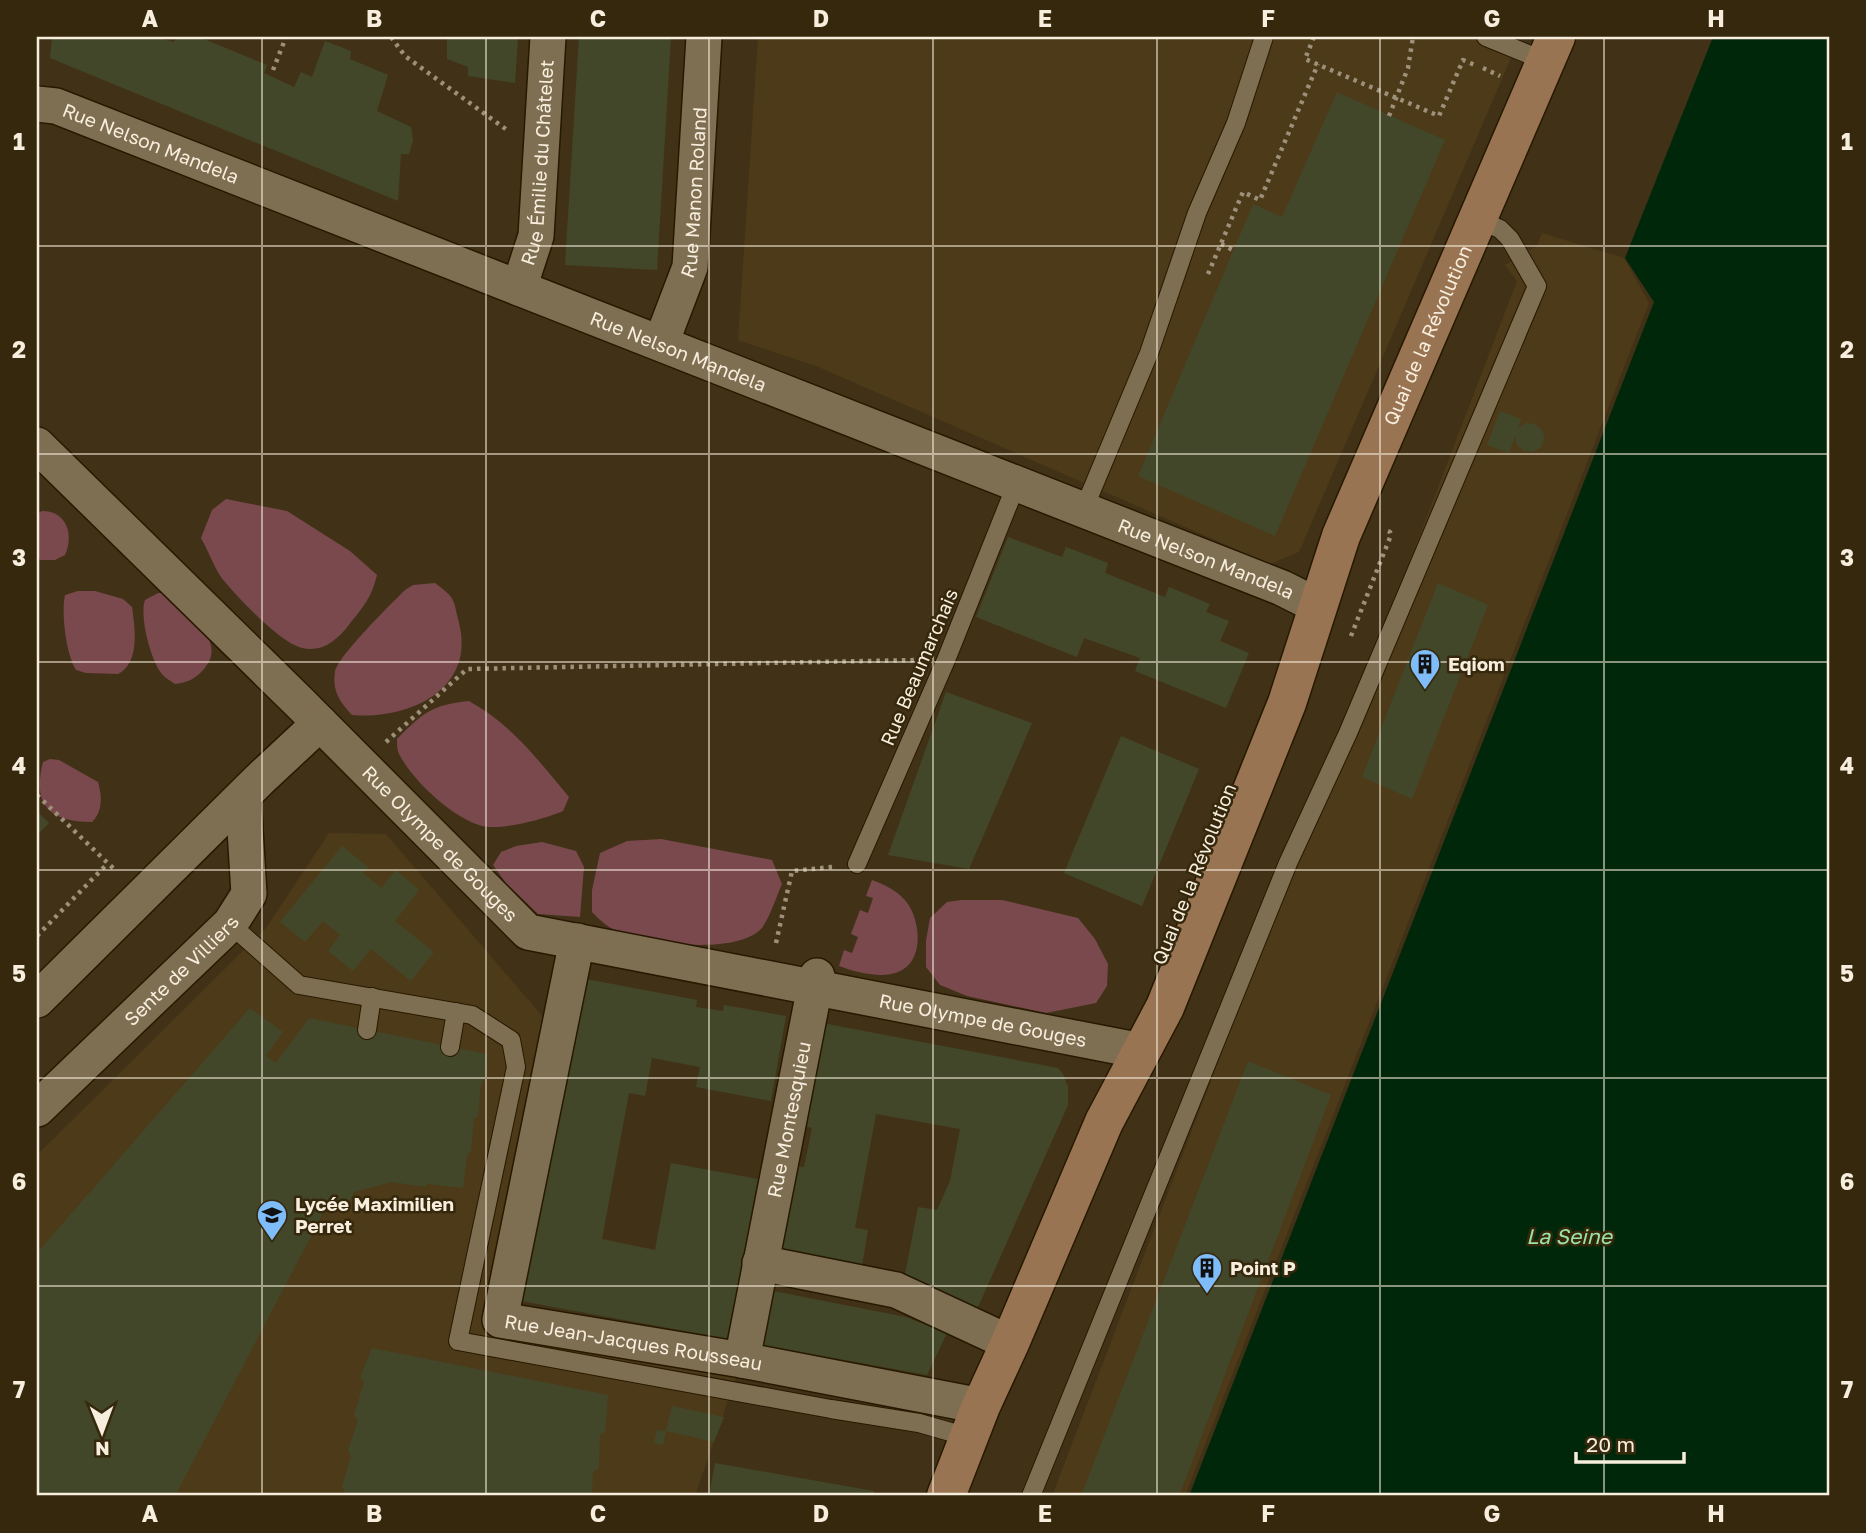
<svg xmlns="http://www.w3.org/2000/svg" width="1866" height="1533" viewBox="0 0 1866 1533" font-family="'Golos Text',sans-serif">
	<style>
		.built { fill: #4d3a18 }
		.green { fill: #79494d }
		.water { fill: #01270a }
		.building { fill: #43472a }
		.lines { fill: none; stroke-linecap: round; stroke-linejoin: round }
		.lane-casing { stroke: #271900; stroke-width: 20 }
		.street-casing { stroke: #271900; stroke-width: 38 }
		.secondary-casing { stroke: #271900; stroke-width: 41 }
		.path { stroke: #9d917b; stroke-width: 4.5; stroke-dasharray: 3.5 5; stroke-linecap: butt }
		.lane { stroke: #7f6f52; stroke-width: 18 }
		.street { stroke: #7f6f52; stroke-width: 35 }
		.secondary { stroke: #997452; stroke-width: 38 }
		.grid { fill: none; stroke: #f8eede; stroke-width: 2; stroke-opacity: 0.55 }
		.labels { text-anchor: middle; stroke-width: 5; stroke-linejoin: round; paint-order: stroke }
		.street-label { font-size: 19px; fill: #f8eede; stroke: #36280c }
		.poi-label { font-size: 19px; font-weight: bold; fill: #f8eede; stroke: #36280c; text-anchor: start }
		.water-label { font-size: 21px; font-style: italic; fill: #9ae3a4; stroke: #36280c }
		.neatline { fill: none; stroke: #f8eede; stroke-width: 2.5 }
		.grid-label { font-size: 23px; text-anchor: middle; font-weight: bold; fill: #f8eede }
	</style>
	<rect width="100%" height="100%" fill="#413217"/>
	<g class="built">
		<polygon points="758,37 1520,37 1299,552 1270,564 816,366 738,340"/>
		<polygon points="1542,233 1624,258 1649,303 1185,1496 1052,1496 1517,281 1505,265 1537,246"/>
		<polygon points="329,833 386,834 549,1024 490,1329 736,1377 695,1496 37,1496 37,1155 266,928"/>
	</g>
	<g class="green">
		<path d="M226,499L287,511L350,551L377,575C371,599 363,607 348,626C337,640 322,653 302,648C280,643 235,595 221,577C213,565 208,550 201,538L212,510Z"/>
		<path d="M42,511C67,511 74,535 65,555L55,560H40L37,556V514Z"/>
		<path d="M435,583C456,599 453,598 459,623C476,690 408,720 352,715C340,702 332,691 335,672C337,657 391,604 405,590L413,585Z"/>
		<path d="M95,591L123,599L132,607C135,628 140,663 118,674L86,673L76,670C66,655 61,612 65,595L78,591Z"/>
		<path d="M158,593H165C184,610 230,641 204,669C195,679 189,682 175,684C171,681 165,678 162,674C151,662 139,615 145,600Z"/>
		<path d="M469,701C511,724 538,760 569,797L563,811C545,819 498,832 479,825C451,816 413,781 399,754C397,750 397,744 397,739C423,713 431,705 469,701Z"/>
		<path d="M50,759L59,760L98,782C102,796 103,811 92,822C49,822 32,805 43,762Z"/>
		<path d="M661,839L772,860L782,884C777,895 769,920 761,929C735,956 638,944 609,927C603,923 597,917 592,912V890L600,853L627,841Z"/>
		<polygon points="542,842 576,851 584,867 580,917 538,914 506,883 493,865 501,852 516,846"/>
		<path d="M872,880C886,885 900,892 908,904C921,924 924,962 898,972C881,979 855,972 839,966L844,950L852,953L858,937L851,934L860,910L868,913L873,898L866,896Z"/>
		<polygon points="961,900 1002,900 1078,918 1095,939 1108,964 1107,986 1096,1003 1046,1013 967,996 940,985 926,967 926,941 930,918 947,902"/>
	</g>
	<polygon class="water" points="1713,37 1829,37 1829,1496 1189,1496 1654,302 1625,258"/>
	<g class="building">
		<polygon points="52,37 157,37 174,42 176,37 199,37 267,65 264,73 294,87 301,72 312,77 325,41 351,51 350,59 388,75 377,111 411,127 413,140 409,154 401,154 398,201 50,58"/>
		<polygon points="447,37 518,37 515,83 468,76 468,67 447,59"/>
		<polygon points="579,37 671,37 657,270 565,265"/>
		<polygon points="1337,92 1445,140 1275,536 1138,476 1253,204 1282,217"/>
		<polygon points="1500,411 1521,419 1518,428 1526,423 1535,424 1542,430 1545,438 1541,447 1533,452 1524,451 1517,445 1515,436 1509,453 1487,445"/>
		<polygon points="1008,537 1062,557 1066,547 1108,563 1105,573 1165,597 1169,587 1210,604 1206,612 1229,621 1220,641 1249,653 1226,708 1135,671 1140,658 1084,638 1077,657 976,617"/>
		<polygon points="1438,583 1488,605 1412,799 1362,777"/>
		<polygon points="946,692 1032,723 969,869 888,855"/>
		<polygon points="1121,736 1199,769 1142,906 1064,873"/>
		<polygon points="37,811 49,823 37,835"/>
		<polygon points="342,846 368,867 363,873 381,888 396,870 419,890 395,921 434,952 411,981 371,949 353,971 328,951 340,935 323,921 305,942 280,922"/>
		<polygon points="581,978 697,1000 696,1007 723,1011 724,1005 786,1016 771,1101 696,1087 700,1067 652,1058 645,1096 629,1093 602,1239 655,1250 671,1163 758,1179 728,1339 521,1301"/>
		<polygon points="250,1008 283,1032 266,1056 276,1063 309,1018 487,1054 485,1079 481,1084 478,1116 474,1119 471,1151 467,1156 463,1188 428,1184 424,1187 392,1182 354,1192 347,1206 331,1198 175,1496 37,1496 37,1253"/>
		<polygon points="822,1023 1058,1068 1063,1074 1068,1087 1068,1105 978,1307 904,1280 918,1207 937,1210 950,1181 960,1129 876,1114 855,1228 868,1230 861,1272 779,1256 796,1166 804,1167 812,1128 803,1126"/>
		<polygon points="1248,1061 1331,1095 1179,1496 1081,1496"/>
		<polygon points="773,1291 906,1317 947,1333 927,1375 762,1345"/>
		<polygon points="372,1348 608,1395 605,1432 600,1435 599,1468 593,1472 592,1496 343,1496 345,1492 342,1487 351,1456 348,1451 358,1420 354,1415 364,1382 360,1377"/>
		<polygon points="672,1406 724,1417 714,1442 666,1431 663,1445 654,1443 657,1430 666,1431"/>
		<polygon points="715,1463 874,1491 873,1496 709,1496"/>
	</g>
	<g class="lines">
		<g class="lane-casing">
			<g id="lane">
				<polyline points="1486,37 1545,61"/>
				<polyline points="1083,511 1149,353 1197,213 1236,123 1264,37"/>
				<polyline points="857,864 946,660 1016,485"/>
				<polyline points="230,924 299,985 472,1015 511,1040 516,1067 458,1341 831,1409 919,1423 968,1437"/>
				<polyline points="367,1030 372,997"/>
				<polyline points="450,1047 456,1012"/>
				<polyline points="1031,1496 1288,863 1348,733 1537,286 1510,239 1500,229 1477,219"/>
			</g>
		</g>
		<g class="street-casing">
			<g id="street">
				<path id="s1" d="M37,104L56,106C465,267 873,429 1282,588L1318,606"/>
				<path id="s2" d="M519,288L536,236L548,37"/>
				<path id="s3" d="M661,343L690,267L704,37"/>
				<path id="s4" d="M37,445L301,704L528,932L1126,1048"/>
				<path id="s5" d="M577,941L500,1320L742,1360L981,1406"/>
				<polyline points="37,1000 260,779 320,723"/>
				<path id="s6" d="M37,1109L230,924L249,894L243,797"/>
				<polyline points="760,1263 896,1290 1010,1343"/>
				<path id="s7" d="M742,1360L817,976"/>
			</g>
		</g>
		<g class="secondary-casing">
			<g id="secondary">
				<path id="s8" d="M946,1496L981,1406L1010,1343L1104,1122L1165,1007L1287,703L1341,536L1556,37"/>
			</g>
		</g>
		<g class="path">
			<polyline points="391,37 405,56 507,130"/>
			<polyline points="1314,37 1305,59 1439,116 1463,60 1475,65"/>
			<polyline points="1483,68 1500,76"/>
			<polyline points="273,70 286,37"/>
			<polyline points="1389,116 1408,68 1413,37"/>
			<polyline points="1221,244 1233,250"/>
			<polyline points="1208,274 1243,192 1260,200 1318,64"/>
			<polyline points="1351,636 1391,535 1390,532 1385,530"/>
			<polyline points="386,742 467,669 917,660"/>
			<polyline points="37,795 116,871"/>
			<polyline points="37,936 108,863"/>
			<polyline points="776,943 792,871 832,867"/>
		</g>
		<use href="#lane" class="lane"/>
		<use href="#street" class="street"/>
		<use href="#secondary" class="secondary"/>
	</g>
	<path class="grid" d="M262,37V1496M486,37V1496M709,37V1496M933,37V1496M1157,37V1496M1380,37V1496M1604,37V1496M37,246H1829M37,454H1829M37,662H1829M37,870H1829M37,1078H1829M37,1286H1829"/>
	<defs>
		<g id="building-pin" transform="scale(1.575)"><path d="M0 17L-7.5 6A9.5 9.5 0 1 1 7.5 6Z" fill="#7ebdf9" stroke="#36280c"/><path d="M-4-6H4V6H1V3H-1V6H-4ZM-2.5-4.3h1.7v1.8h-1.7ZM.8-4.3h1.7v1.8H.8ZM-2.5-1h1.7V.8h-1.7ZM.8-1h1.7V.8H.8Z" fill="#111"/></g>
		<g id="school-pin" transform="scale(1.575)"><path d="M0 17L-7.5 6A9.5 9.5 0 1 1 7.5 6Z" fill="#7ebdf9" stroke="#36280c"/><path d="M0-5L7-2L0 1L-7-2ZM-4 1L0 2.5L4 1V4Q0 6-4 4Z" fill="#111"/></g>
	</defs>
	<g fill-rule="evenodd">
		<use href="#building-pin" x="1425" y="664"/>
		<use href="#school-pin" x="272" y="1215"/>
		<use href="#building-pin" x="1207" y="1268"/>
	</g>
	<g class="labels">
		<g class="street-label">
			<text dy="7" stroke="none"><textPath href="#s1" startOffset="121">Rue Nelson Mandela</textPath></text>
			<text dy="7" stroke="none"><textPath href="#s2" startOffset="128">Rue Émilie du Châtelet</textPath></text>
			<text dy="7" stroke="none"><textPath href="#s3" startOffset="156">Rue Manon Roland</textPath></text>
			<text dy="7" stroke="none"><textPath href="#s8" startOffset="1258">Quai de la Révolution</textPath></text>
			<text dy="7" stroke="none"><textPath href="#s1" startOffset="688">Rue Nelson Mandela</textPath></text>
			<text dy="7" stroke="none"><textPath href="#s1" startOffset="1255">Rue Nelson Mandela</textPath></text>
			<text transform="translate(919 667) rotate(-67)" y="7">Rue Beaumarchais</text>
			<text dy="7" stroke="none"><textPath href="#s4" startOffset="567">Rue Olympe de Gouges</textPath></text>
			<text transform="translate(1194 874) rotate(-68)" y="7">Quai de la Révolution</text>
			<text dy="7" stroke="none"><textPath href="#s6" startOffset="200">Sente de Villiers</textPath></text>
			<text dy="7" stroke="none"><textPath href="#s4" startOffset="1155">Rue Olympe de Gouges</textPath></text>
			<text dy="7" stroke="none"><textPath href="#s7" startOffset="245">Rue Montesquieu</textPath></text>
			<text dy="7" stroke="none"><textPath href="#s5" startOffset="522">Rue Jean-Jacques Rousseau</textPath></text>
		</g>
		<g class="poi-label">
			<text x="1448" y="671">Eqiom</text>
			<text x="295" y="1211">Lycée Maximilien<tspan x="295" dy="22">Perret</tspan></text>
			<text x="1230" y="1275">Point P</text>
		</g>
		<g class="water-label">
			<text x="1569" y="1244">La Seine</text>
		</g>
	</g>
	<rect width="1866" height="1533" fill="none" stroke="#36280c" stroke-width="77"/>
	<g transform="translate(102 1432) rotate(179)" stroke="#36280c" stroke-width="5" paint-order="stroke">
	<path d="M0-5L12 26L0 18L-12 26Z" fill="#f8eede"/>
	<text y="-10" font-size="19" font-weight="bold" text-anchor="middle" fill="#f8eede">N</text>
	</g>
	<path d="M1576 1452v10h108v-10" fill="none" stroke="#f8eede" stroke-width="3.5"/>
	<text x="1586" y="1452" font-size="21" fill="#f8eede" stroke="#36280c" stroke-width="5" paint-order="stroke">20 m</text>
	<rect x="38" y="38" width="1790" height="1456" class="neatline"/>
	<g class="grid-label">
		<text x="150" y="27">A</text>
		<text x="374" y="27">B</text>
		<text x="598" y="27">C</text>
		<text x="821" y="27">D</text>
		<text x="1045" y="27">E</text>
		<text x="1268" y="27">F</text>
		<text x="1492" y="27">G</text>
		<text x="1716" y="27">H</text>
		<text x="19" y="150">1</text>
		<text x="1847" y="150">1</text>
		<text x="19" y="358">2</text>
		<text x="1847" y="358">2</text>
		<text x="19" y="566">3</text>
		<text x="1847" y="566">3</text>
		<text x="19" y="774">4</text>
		<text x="1847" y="774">4</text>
		<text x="19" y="982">5</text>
		<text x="1847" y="982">5</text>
		<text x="19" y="1190">6</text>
		<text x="1847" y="1190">6</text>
		<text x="19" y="1398">7</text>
		<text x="1847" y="1398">7</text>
		<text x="150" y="1522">A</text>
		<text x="374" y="1522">B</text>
		<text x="598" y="1522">C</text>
		<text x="821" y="1522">D</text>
		<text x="1045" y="1522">E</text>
		<text x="1268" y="1522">F</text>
		<text x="1492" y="1522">G</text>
		<text x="1716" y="1522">H</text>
	</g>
</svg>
